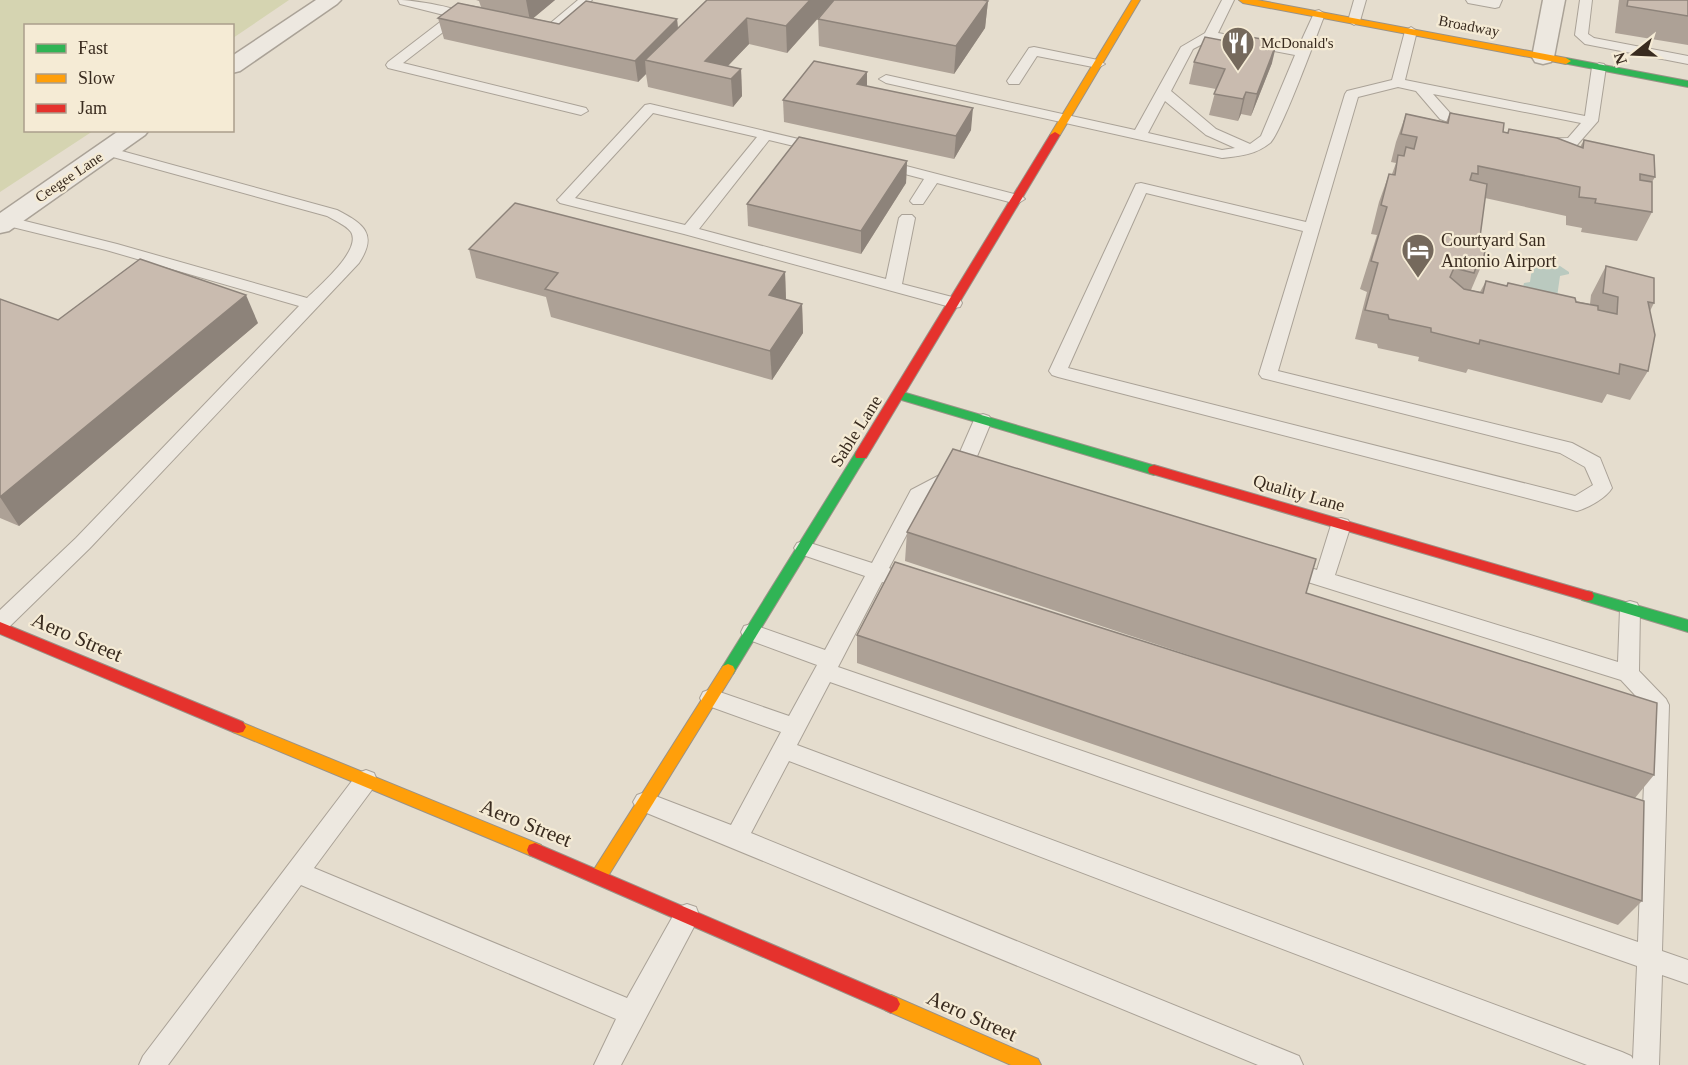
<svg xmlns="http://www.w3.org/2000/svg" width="1688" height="1065" viewBox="0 0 1688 1065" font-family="'Times New Roman',serif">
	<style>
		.green { fill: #d5d4b1 }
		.water { fill: #bac9bf }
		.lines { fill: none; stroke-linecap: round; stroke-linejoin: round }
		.lane-casing { stroke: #aaa297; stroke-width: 2 }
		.street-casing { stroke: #aaa297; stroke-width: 3 }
		.fast-casing { stroke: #9a9287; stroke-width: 2 }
		.slow-casing { stroke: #9a9287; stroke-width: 2 }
		.jam-casing { stroke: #9a9287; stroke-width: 2 }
		.lane { fill: #ede8e0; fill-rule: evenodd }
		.street { fill: #ede8e0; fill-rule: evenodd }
		.fast { fill: #30b455; fill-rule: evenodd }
		.slow { fill: #ff9f0a; fill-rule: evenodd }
		.jam { fill: #e5322d; fill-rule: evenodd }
		.wall { fill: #ada196 }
		.shaded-wall { fill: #8d837a }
		.building { fill: #c9bbaf; stroke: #8d837a; stroke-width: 1.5 }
		.labels { text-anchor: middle; stroke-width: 4.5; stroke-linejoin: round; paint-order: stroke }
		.far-street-label { font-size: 15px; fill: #392b1f; stroke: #f5ebd5 }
		.far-poi-label { font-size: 15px; fill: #392b1f; stroke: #f5ebd5; text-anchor: start }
		.poi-label { font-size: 18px; fill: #392b1f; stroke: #f5ebd5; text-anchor: start }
		.street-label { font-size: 18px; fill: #392b1f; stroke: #f5ebd5 }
		.near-street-label { font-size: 21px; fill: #392b1f; stroke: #f5ebd5 }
	</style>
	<rect width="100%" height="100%" fill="#e5ddce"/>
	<polygon class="green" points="0,0 289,0 233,38 232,26 26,26 26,130 93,131 0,192"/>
	<polygon class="water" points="1533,261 1560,266 1569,272 1569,274 1560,276 1557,297 1523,287 1524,283 1530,282"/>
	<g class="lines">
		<g class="lane-casing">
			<g id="lane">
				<path d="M398,0C414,0 463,8 473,17L467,21L460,19L403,63L586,108L588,111L581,115L388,68L386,65L388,62L448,16L400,4Z"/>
				<polygon points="578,0 592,0 548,39 531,37 530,34 531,31 541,31"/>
				<path d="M1222,0H1234L1218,33L1298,48L1315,11L1319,10L1325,14C1317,34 1281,134 1270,143C1255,155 1240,156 1222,158L886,83L879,79L886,75L1135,130L1181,47L1205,33ZM1212,39L1295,55L1261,136L1250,144L1216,129L1171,91L1193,49ZM1165,101L1206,135L1235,148L1222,150L1148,133Z"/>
				<polygon points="1354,0 1366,0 1360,21 1354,25 1348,21"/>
				<polygon points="1466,0 1502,0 1499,7 1495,8 1468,3"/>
				<polygon points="1580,0 1592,0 1588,34 1594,38 1688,56 1688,64 1585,44 1575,35"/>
				<path d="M1411,27L1417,31L1405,80L1585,116L1592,67L1599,63L1604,64L1606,67L1598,121L1577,145L1542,146L1535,142L1537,139L1568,138L1581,123L1433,94L1450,113L1476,123L1478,126L1471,130L1440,119L1416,91L1398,87L1358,97L1278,371L1572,443L1600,458L1612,488C1606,498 1588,508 1577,511L1058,377L1052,375L1049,371L1136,184L1141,183L1306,222L1345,94L1347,91L1392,80L1405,31ZM1146,193L1303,231L1259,374L1262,378L1560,453L1585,467L1593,485L1575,496L1068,368Z"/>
				<polygon points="1034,47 1098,60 1105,64 1098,68 1037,56 1019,84 1009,84 1007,81 1029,48"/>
				<path d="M650,104L824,145L826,148L819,152L769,140L699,229L886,279L899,218L902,215H912L915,218L902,284L960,299L962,303L960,307L954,308L684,234L560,203L557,200L560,197L645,105ZM653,113L757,137L685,225L575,198Z"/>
				<path d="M107,147L337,210C364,224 378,234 359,263L90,548L7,629L0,631V610L76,538L299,306L106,250L0,224V218L5,216L117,244L307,298C319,286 362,250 351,232C346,225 334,220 327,216L102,154L100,151L102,148Z"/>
				<polygon points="883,160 1022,196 1025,199 1017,204 937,183 923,204 913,204 910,201 924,179 878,167 876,164"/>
				<path d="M983,414L989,416L992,420L973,466L978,467L980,472L978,477L971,479L962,476L925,500L889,568L896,571L899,576L896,581L889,584L882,582L838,667L1638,942L1642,830L1611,819L1607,812L1611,805L1619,802L1643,809L1647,708L1621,680L1279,573L1276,568L1279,563L1286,560L1317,570L1331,525L1334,520L1341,518L1348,520L1351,525L1335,575L1618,662L1620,609L1623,603L1630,601L1637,603L1640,609L1639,671L1666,699L1669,705L1662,951L1688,960V984L1662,975L1659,1065H1587L789,761L751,833L1299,1056L1303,1065H1258L637,809L633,802L637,795L645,792L731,825L781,732L703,704L700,698L703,692L711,689L789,716L817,665L744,638L741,632L744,626L751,624L825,650L865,576L797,553L794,548L797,543L804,541L872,563L911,490L953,468L974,420L977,416ZM830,682L1637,966L1633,1059L1631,1056L1622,1052L797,745Z"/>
				<polygon points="366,770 374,773 377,780 374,787 314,868 627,998 678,907 687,904 696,907 699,915 696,923 621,1065 594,1065 616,1019 301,885 168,1065 139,1065 143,1056 358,773"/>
			</g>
		</g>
		<g class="street-casing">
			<g id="street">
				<polygon points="316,0 341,0 337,4 240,71 232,73 232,56"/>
				<polygon points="1543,0 1565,0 1554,57 1551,62 1543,64 1535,62 1532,57"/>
				<polygon points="120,130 149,130 145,135 9,231 0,233 0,213"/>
			</g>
		</g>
		<g class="fast-casing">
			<g id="fast">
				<polygon points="1566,58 1688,81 1688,87 1563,63 1563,59"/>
				<polygon points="899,391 1159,467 1160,470 1154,475 895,398 893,395 895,392"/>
				<polygon points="861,450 867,455 733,674 728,676 723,674 721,670 723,666 856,452"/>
				<polygon points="1587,591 1688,620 1688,632 1582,600 1580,596 1582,592"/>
			</g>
		</g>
		<g class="slow-casing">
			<g id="slow">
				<polygon points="1132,0 1140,0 1060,135 1052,137 1050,135"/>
				<polygon points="1239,0 1257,0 1566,58 1571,61 1566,64 1243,3"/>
				<polygon points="728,664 733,666 735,670 733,674 605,881 599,884 593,881 591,876 593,871 723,666"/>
				<polygon points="238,721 541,845 543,850 541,855 535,857 529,855 233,732 230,727 233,722"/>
				<polygon points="891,995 1038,1059 1041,1065 1011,1065 885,1010 882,1004 885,998"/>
			</g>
		</g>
		<g class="jam-casing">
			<g id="jam">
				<polygon points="1055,132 1060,135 866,458 856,458 855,455 856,452 1050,135"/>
				<polygon points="1154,465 1587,591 1592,592 1594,596 1592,600 1587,601 1149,473 1148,470 1149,467"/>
				<polygon points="0,622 243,722 246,727 243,732 238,733 233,732 0,634"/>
				<polygon points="535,843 897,998 900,1004 897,1010 891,1013 885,1010 529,855 527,850 529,845"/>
			</g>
		</g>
		<use href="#lane" class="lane"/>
		<use href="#street" class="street"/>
		<use href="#fast" class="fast"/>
		<use href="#slow" class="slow"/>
		<use href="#jam" class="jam"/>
	</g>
	<g class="wall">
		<polygon points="476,0 555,0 533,18 559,24 586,1 677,19 678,28 707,0 983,0 988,1 985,28 954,74 819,46 818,19 832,3 787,53 749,44 728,66 741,69 742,96 733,107 648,87 646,74 638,82 444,39 438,18 458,3 481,7 479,1"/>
		<polygon points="1619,0 1688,0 1688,45 1615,33"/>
		<polygon points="1194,62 1272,63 1251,116 1241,114 1238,121 1209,115 1216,89 1189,84"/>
		<polygon points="867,86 971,130 954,159 784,122 783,100"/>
		<polygon points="1450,113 1508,133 1509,129 1580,147 1584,140 1655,177 1652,182 1652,212 1637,241 1581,232 1582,228 1566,225 1566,216 1485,198 1480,237 1483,262 1471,290 1480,292 1486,281 1507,286 1590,304 1591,295 1606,266 1654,303 1650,311 1648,371 1630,400 1607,394 1602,403 1468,369 1466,373 1418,361 1419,357 1378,348 1377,344 1355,339 1367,292 1360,289 1377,235 1371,234 1379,202 1389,174 1392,174 1396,163 1391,162 1396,142 1406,114 1446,122"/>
		<polygon points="907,161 906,183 861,254 748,226 747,204"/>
		<polygon points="469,249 785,272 786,300 802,304 803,333 772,380 551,317 546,297 476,278"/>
		<polygon points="0,299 58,320 258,323 19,526 0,518"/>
		<polygon points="907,532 1306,593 1654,775 1635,798 1642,901 1618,925 857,663 857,635 1249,675 905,561"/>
	</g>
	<g class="shaded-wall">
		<polygon points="526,0 555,0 530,21"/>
		<polygon points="810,0 834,0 787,53 786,26"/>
		<polygon points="988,1 985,28 954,74 956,46"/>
		<polygon points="747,18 749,44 718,76 705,61"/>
		<polygon points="677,19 679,41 645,60 646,74 638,82 635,61"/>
		<polygon points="1277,42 1272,63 1251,116 1257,94"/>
		<polygon points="741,69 742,96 733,107 731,79"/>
		<polygon points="867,72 867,93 857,84"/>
		<polygon points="1246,92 1241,114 1238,121 1243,99"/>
		<polygon points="973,108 971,130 954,159 956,136"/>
		<polygon points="907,161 906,183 861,254 861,231"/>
		<polygon points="785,272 786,301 769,295"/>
		<polygon points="246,295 258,323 19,526 0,497"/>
		<polygon points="802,304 803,333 772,380 770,351"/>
	</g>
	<g class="building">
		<polygon points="707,0 810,0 786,26 747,18 705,61 741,69 731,79 645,60"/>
		<polygon points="834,0 983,0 988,1 956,46 818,19"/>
		<polygon points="1628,0 1688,0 1688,16 1627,6"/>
		<polygon points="586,1 677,19 635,61 438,18 458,3 559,24"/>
		<polygon points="1240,35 1277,42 1257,94 1246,92 1243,99 1214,94 1225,69 1194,62 1205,37 1236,43"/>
		<polygon points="814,61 867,72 857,84 973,108 956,136 783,100"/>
		<polygon points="1450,113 1504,123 1503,132 1508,133 1509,129 1557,138 1583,148 1584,140 1654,155 1655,177 1640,174 1640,180 1652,182 1652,212 1595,203 1596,199 1579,197 1580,187 1478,166 1478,174 1472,173 1470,180 1487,184 1480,237 1487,239 1483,262 1478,262 1474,273 1454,268 1450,277 1464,289 1483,293 1486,281 1507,286 1508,283 1575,298 1576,302 1598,306 1598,310 1617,314 1618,297 1603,293 1606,266 1654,278 1654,303 1648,302 1655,335 1648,371 1620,364 1619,374 1480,340 1479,344 1431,332 1431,328 1389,319 1388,315 1365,310 1378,263 1371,261 1387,207 1381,205 1389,174 1395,175 1398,155 1404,156 1406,147 1414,149 1417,137 1401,134 1406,114 1448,123"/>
		<polygon points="799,137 907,161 861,231 747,204"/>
		<polygon points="515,203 785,272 769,295 802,304 770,351 545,289 558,273 469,249"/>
		<polygon points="140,259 246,295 0,497 0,299 58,320"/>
		<polygon points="953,449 1316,559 1306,593 1657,703 1654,775 907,532"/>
		<polygon points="895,562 1644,801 1642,901 857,635"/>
	</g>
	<defs>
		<g id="restaurant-pin" transform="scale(1.725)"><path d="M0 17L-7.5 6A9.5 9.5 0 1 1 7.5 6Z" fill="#75695c" stroke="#f5ebd5"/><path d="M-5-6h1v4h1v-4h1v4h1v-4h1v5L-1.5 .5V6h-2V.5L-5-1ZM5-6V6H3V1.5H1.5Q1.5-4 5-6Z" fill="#fff"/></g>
		<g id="hotel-pin" transform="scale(1.725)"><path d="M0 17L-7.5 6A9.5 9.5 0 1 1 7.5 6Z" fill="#75695c" stroke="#f5ebd5"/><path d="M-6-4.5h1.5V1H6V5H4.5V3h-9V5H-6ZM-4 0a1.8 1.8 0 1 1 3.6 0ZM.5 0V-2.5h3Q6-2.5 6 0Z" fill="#fff"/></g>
	</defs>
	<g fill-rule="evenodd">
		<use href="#restaurant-pin" x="1238" y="43"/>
		<use href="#hotel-pin" x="1418" y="250"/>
	</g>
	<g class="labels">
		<g class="far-street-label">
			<text transform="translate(1469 26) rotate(11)" y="5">Broadway</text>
			<text transform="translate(69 177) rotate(-34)" y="5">Ceegee Lane</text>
		</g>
		<g class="far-poi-label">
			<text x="1261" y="48">McDonald's</text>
		</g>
		<g class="poi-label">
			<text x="1441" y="246">Courtyard San<tspan x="1441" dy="21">Antonio Airport</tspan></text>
		</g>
		<g class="street-label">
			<text transform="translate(856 431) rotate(-58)" y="6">Sable Lane</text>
			<text transform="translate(1299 493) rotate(16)" y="6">Quality Lane</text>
		</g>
		<g class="near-street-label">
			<text transform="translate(77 637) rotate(23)" y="7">Aero Street</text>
			<text transform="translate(526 823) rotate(22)" y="7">Aero Street</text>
			<text transform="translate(972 1016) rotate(24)" y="7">Aero Street</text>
		</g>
	</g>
	<rect x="24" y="24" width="210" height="108" fill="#f5ebd5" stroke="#aa9e8c" stroke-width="1.5"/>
	<rect x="36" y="44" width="30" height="9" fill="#30b455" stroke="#aa9e8c" stroke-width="1.5"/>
	<text x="78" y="54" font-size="18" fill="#392b1f">Fast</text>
	<rect x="36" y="74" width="30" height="9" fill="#ff9f0a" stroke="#aa9e8c" stroke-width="1.5"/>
	<text x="78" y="84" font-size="18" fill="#392b1f">Slow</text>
	<rect x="36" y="104" width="30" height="9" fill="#e5322d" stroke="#aa9e8c" stroke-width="1.5"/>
	<text x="78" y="114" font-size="18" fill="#392b1f">Jam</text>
	<g transform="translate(1634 54) rotate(252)" stroke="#f5ebd5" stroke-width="4.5" paint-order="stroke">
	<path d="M0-4.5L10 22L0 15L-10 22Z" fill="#392b1f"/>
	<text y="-9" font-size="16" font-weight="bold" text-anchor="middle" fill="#392b1f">N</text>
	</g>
</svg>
